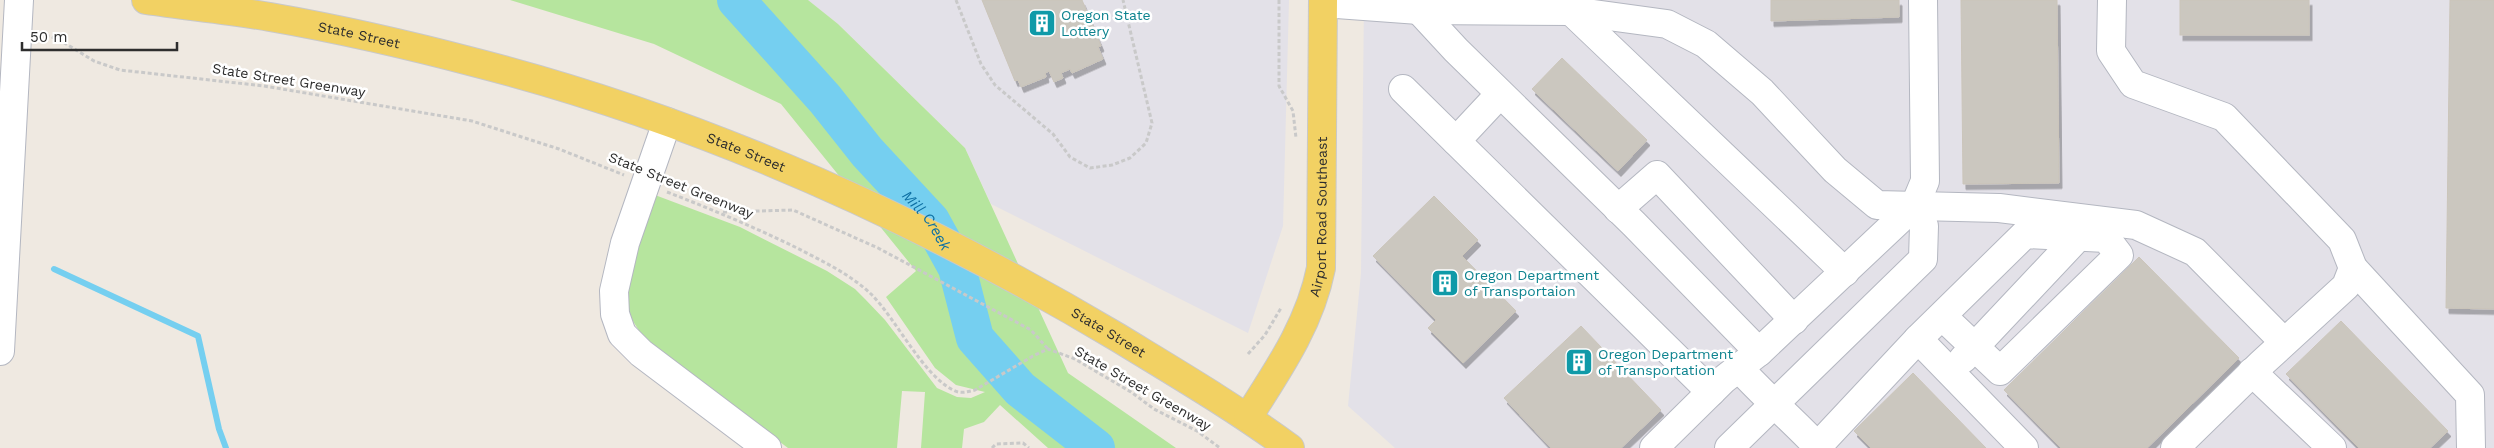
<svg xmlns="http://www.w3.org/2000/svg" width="2494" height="448" viewBox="0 0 2494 448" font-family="'Work Sans',sans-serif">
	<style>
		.industrial { fill: #e3e1e8 }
		.green { fill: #b6e59e }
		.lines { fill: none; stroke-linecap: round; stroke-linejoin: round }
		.stream { stroke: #75cff0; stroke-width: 6 }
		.river { stroke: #75cff0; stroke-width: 38 }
		.building { fill: #cbc7bf; stroke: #cbc5ba; filter: url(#shadow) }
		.minor-casing { stroke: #b4b7c1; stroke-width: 30 }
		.major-casing { stroke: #c9c9c9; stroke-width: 30 }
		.path { stroke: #c9c9c9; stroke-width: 3; stroke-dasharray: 4 2.5; stroke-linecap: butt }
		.minor { stroke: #fff; stroke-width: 28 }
		.major { stroke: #f2d163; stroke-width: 28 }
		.labels { text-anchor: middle; stroke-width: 5; stroke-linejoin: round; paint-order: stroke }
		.culture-label { font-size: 14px; fill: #0d838f; stroke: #fff; text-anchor: start }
		.street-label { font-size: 14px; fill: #2e2e2e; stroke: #fff }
		.water-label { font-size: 15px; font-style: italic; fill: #0d6fa3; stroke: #fff }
	</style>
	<defs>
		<filter id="shadow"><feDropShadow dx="3" dy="5.5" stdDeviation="0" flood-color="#0004"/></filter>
	</defs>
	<rect width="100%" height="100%" fill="#efe9e1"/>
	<g class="industrial">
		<polygon points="808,0 1289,0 1283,226 1248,333 991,204 965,148 838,24"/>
		<polygon points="1364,0 2494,0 2494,448 1395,448 1348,406 1361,273"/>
	</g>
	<polygon class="green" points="510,0 808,0 838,24 965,148 1068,373 1176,448 1048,448 1000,405 984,422 964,429 962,448 921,448 925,392 902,391 897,448 788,448 656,349 643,337 631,318 627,306 625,283 655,195 740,227 827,271 855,289 865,299 885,320 937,388 957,397 971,398 985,392 956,385 935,368 886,297 916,271 781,104 654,44"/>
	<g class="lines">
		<polyline class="stream" points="54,269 198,336 219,429 226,448"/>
		<path class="river" id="s1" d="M736,0L825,99L867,152L931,221L957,268L975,338L1020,389L1096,448"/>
	</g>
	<g class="building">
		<polygon points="982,0 1082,0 1101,46 1098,47 1103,59 1072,73 1070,69 1061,73 1063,78 1054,82 1049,71 1045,73 1046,77 1021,87 1018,80 1015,81"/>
		<polygon points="1771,0 1899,0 1899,17 1771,21"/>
		<polygon points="1961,0 2057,0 2059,183 1963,184"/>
		<rect x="2180" y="0" width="129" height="35"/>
		<polygon points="2450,0 2494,0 2494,309 2446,308"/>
		<polygon points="1562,58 1647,140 1618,171 1532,89"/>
		<polygon points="1434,196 1478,240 1462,256 1516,311 1463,363 1428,328 1436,320 1373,256"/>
		<polygon points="2139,257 2239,358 2147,448 2061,448 2004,390"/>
		<polygon points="2341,321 2448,431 2430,448 2359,448 2286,374"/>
		<polygon points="1581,326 1661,410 1621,448 1551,448 1504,398"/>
		<polygon points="1913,373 1986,448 1871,448 1854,431"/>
	</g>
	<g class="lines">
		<g class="minor-casing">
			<g id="minor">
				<polyline points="2112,0 2111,51 2133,84 2224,117 2342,240 2353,268 2346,286 2262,363 2175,448"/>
				<polyline points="1323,3 1419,10 1571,11 1667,24 1706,44 1762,92 1835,170 1877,205 1999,208 2136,225 2195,252 2284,342"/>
				<polyline points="1419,10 1456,50 1634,224 1759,352 1915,205 1925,181 1923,0"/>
				<polyline points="1571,11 1845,272"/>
				<polyline points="1403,89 1711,392"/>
				<polyline points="667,122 625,243 614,291 615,314 622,334 641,353 767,448"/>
				<polyline points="1456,141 1500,94"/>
				<polyline points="1618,209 1657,175 1794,320"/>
				<polyline points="2353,268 2470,395 2471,448"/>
				<polyline points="1918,339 2025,234 2106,238 2119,255 2000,371 1942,316"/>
				<polyline points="0,351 19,0"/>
				<polyline points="1963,359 2078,237"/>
				<path d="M1739,368C1764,396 1793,420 1819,448"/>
				<polyline points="2252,372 2332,448"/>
				<polyline points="1654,448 1723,380 1759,352"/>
				<polyline points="1729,448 1923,259 1924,226 1915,205"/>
				<polyline points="1816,448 1918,339 2024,448"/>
			</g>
		</g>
		<g class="major-casing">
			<g id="major">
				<path id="s2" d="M146,0C187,6 229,10 270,17C339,29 409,45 477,63C703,121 917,218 1117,337C1176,373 1234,407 1290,448"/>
				<path id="s3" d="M1248,417C1278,370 1310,324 1321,268L1323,0"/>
			</g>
		</g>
		<g class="path">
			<polyline points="956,0 981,64 995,85 1053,134 1070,157 1090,168 1112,165 1130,158 1146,143 1152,123 1123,0"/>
			<polyline points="1279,0 1279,86 1293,111 1296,138"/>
			<polyline points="39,36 50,36 63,42 94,61 120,70 264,86 472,121 559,149 624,175"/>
			<path d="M667,192C711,209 754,227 797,248C822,261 850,274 871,294C897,320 922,374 953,390C960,394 967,392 975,390L1033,356L1048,349L1075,359L1131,392L1154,409L1197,431L1220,448"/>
			<polyline points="723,212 793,210 878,248 1031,330 1048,349"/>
			<polyline points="1248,354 1265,335 1281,308"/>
			<polyline points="992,448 996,444 1023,443 1029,448"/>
		</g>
		<use href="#minor" class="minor"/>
		<use href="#major" class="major"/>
	</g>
	<defs>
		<g id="building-square" transform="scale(1.4375)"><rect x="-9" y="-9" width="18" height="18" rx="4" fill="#0f9aa8" stroke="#fff"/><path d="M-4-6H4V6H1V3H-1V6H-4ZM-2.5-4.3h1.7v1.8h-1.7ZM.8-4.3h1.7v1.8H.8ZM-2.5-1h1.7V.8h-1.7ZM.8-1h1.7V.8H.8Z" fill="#fff"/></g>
	</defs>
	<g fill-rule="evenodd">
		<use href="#building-square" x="1042" y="23"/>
		<use href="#building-square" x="1445" y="283"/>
		<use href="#building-square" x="1579" y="362"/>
	</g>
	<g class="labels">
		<g class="culture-label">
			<text x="1061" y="20">Oregon State<tspan x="1061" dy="16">Lottery</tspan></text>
			<text x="1464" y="280">Oregon Department<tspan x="1464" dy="16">of Transportaion</tspan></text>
			<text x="1598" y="359">Oregon Department<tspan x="1598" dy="16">of Transportation</tspan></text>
		</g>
		<g class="street-label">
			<text dy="5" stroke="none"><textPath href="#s2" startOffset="216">State Street</textPath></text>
			<text transform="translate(289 80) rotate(9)" y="5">State Street Greenway</text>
			<text dy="5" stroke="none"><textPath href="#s2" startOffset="621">State Street</textPath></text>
			<text transform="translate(681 185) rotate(22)" y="5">State Street Greenway</text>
			<text dy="5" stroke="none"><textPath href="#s3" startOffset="218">Airport Road Southeast</textPath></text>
			<text dy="5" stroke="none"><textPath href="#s2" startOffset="1026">State Street</textPath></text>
			<text transform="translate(1143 388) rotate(30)" y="5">State Street Greenway</text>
		</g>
		<g class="water-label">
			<text dy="5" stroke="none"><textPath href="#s1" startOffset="292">Mill Creek</textPath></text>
		</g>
	</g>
	<path d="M22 42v8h155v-8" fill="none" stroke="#2e2e2e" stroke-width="2.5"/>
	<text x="30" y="42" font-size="15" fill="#2e2e2e" stroke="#ffffff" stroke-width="4" paint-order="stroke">50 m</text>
</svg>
